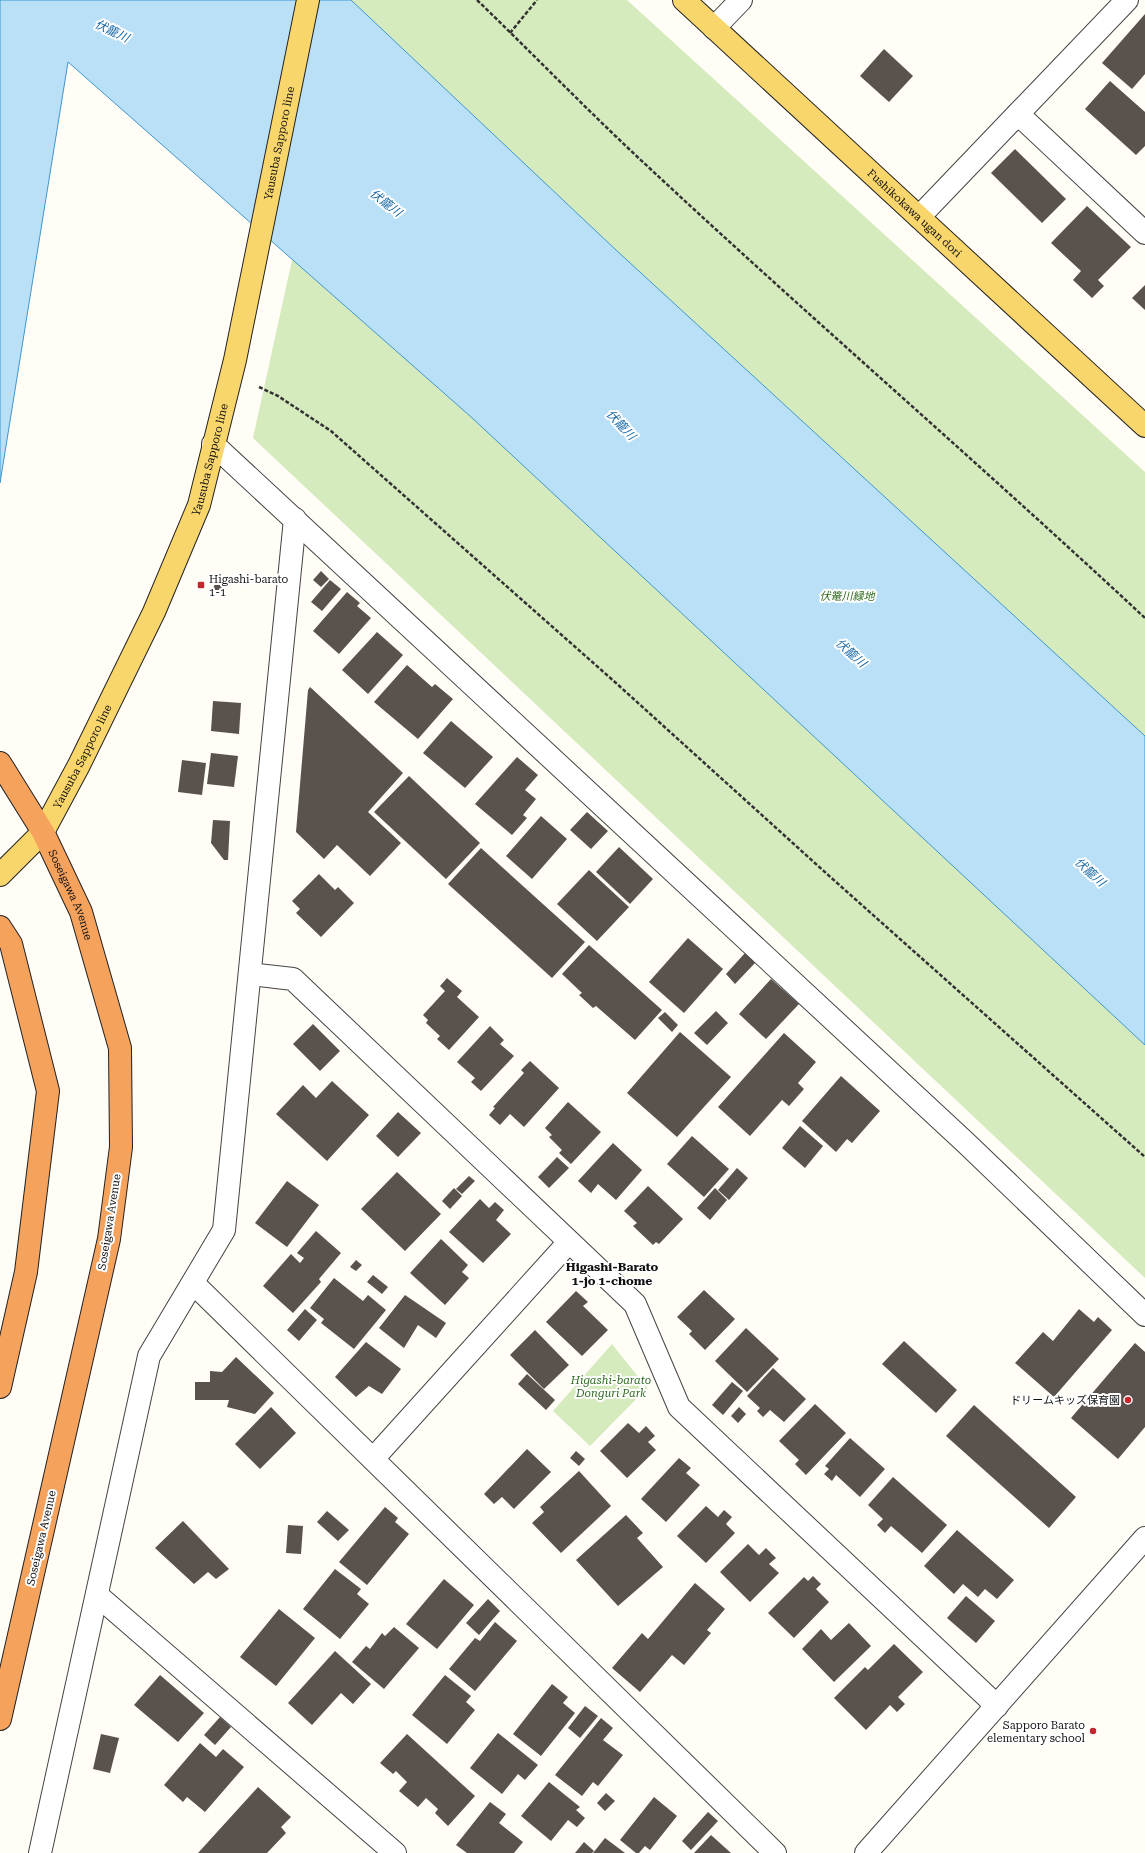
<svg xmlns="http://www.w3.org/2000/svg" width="1145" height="1853" viewBox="0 0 1145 1853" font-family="'Roboto Serif','Noto Sans JP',serif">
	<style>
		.green { fill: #d5ebbd }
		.water { fill: #b9e0f7; stroke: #3f96cf }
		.building { fill: #5a524d }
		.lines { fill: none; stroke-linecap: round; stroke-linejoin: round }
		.minor-casing { stroke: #444; stroke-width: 24 }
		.major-casing { stroke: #222; stroke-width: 24 }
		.highway-casing { stroke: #222; stroke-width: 24 }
		.path { stroke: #333; stroke-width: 2.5; stroke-dasharray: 4 2; stroke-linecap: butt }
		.minor { stroke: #fff; stroke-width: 22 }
		.major { stroke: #f9d66b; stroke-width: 22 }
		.highway { stroke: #f5a25d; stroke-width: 22 }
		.poi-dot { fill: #c4262e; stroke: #fff; stroke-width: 1.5 }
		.labels { text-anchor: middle; stroke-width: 4; stroke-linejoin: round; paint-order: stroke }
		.street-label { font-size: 11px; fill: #111; stroke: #fff }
		.poi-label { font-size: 11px; fill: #111; stroke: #fff; text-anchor: end }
		.park-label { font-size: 11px; font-style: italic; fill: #2f6b1f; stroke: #fff }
		.water-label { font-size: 12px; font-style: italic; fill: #1768a6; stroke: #fff }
		.neighbourhood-label { font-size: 12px; font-weight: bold; fill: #111; stroke: #fff }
	</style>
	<rect width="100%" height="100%" fill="#fffdf5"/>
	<g class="green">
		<polygon points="349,0 627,0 1145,472 1145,1278 253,438"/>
		<polygon points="612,1344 647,1388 590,1446 553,1411"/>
	</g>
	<polygon class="water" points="0,0 351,0 616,250 1145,736 1145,1045 470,416 68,62 0,483"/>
	<g class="building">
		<polygon points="1145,14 1145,74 1132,89 1102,63"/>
		<polygon points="884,49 913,76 889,102 860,76"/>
		<polygon points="1110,81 1145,112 1145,146 1136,155 1085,109"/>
		<polygon points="1015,149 1066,199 1042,223 991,173"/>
		<polygon points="1087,206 1131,247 1098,280 1104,286 1092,298 1073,280 1081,271 1051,243"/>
		<polygon points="1145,285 1145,310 1132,298"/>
		<polygon points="321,571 329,579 321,587 313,580"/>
		<polygon points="218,575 228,578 224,593 213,589"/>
		<polygon points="330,580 341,589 322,611 311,602"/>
		<polygon points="347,592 360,603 357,606 371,618 339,654 313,631"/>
		<polygon points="377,632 403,655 368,694 342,670"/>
		<polygon points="407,665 432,687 435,684 453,699 418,739 374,702"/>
		<polygon points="310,687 403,773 368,812 401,843 370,876 337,845 324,859 296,832 308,690"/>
		<polygon points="213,701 241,703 239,734 211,731"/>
		<polygon points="451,721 493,757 465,788 423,753"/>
		<polygon points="211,753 238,756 234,787 207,784"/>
		<polygon points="517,757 538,775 525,790 536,799 523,815 527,818 512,835 475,804"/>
		<polygon points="182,760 206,763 202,795 178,792"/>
		<polygon points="409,776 480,843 446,879 374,812"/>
		<polygon points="587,812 608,831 591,849 570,830"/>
		<polygon points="541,816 567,839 532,879 506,856"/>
		<polygon points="213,820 230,821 228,860 224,860 211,843"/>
		<polygon points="619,847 653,879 630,904 596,872"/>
		<polygon points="481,848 585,942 552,978 448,884"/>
		<polygon points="589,870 629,907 597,941 557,904"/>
		<polygon points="319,874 335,890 338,887 354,903 321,937 296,913 300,909 292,901"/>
		<polygon points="688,938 723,969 684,1013 649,982"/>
		<polygon points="589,945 662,1010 635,1040 596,1006 593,1008 579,995 582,993 562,974"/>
		<polygon points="745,953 755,963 735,984 726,974"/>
		<polygon points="447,978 462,991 457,997 479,1017 449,1050 437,1039 440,1036 426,1023 428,1020 423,1015 445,991 440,986"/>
		<polygon points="771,979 799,1004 766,1039 739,1014"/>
		<polygon points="716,1011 728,1023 707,1045 694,1033"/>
		<polygon points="665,1012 678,1025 672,1032 658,1018"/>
		<polygon points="313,1024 340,1051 320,1071 293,1044"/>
		<polygon points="490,1026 504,1040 500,1044 514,1056 481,1091 471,1082 475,1078 457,1062"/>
		<polygon points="680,1032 731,1077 677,1137 627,1093"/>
		<polygon points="784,1033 816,1062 798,1083 804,1089 789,1106 782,1100 750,1136 718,1107"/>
		<polygon points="530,1061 559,1088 524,1127 510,1114 500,1125 489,1115 495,1108 493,1107 524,1073 521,1070"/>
		<polygon points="841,1076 880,1111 852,1143 847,1139 836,1152 802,1121"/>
		<polygon points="332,1081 369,1115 327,1161 276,1114 303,1085 316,1098"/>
		<polygon points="568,1102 601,1132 571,1164 559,1153 562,1150 549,1137 552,1135 545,1128"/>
		<polygon points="398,1112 421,1133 398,1157 376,1136"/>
		<polygon points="800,1126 823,1146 805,1168 782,1148"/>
		<polygon points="692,1136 729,1169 704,1197 667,1164"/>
		<polygon points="613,1143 642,1170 616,1200 598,1184 591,1193 578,1181"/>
		<polygon points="557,1157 569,1168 549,1188 538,1177"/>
		<polygon points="737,1168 748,1178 729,1200 718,1190"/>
		<polygon points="397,1172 441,1214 405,1251 361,1209"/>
		<polygon points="469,1176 475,1181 462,1194 456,1189"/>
		<polygon points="287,1181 319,1205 287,1247 255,1223"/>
		<polygon points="648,1186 683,1219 659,1244 656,1242 653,1245 633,1226 637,1223 624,1211"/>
		<polygon points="454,1188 462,1196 450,1209 442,1201"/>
		<polygon points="715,1188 727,1200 710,1220 697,1208"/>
		<polygon points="480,1199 489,1208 495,1202 504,1210 496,1220 511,1234 483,1263 449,1232"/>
		<polygon points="316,1231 341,1253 319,1279 321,1282 293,1313 263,1286 291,1254 300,1263 304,1258 297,1253"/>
		<polygon points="441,1239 468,1265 462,1272 469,1278 445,1305 410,1273"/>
		<polygon points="356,1260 362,1265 356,1271 350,1267"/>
		<polygon points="373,1275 388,1287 382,1294 367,1282"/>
		<polygon points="334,1278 363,1301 368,1295 386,1310 354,1349 321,1323 324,1319 310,1308"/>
		<polygon points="704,1290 735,1319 705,1350 689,1334 692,1331 677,1317"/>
		<polygon points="576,1291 588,1302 583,1306 608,1330 582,1356 546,1322"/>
		<polygon points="405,1295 446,1323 436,1338 418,1325 404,1348 379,1328"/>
		<polygon points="305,1309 317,1320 299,1341 287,1330"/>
		<polygon points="1079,1309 1094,1322 1098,1317 1112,1330 1054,1397 1015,1363 1043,1332 1053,1341"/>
		<polygon points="746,1328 779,1359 747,1392 715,1361"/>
		<polygon points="535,1330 569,1365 544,1389 510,1355"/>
		<polygon points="904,1341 957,1390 936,1413 882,1364"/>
		<polygon points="366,1342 401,1369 382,1394 369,1386 356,1397 335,1377"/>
		<polygon points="1135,1343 1145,1352 1145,1427 1118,1459 1071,1418"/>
		<polygon points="236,1357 274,1393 255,1414 227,1407 229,1400 195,1400 195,1382 210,1382 210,1371 222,1372"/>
		<polygon points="773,1368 806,1399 784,1422 770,1410 763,1417 757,1411 760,1408 747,1396"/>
		<polygon points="527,1374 555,1400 546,1410 518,1384"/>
		<polygon points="732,1382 743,1391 723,1415 712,1405"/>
		<polygon points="815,1404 846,1433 806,1475 795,1464 799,1460 779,1441"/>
		<polygon points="974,1405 1076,1497 1049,1528 946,1436"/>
		<polygon points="271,1407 296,1433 260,1469 235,1444"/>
		<polygon points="739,1407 746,1414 738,1423 731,1416"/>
		<polygon points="628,1423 639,1433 646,1426 655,1436 648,1442 656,1450 627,1478 600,1451"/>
		<polygon points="850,1438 885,1469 860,1497 836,1475 832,1481 824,1474 829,1469 825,1466"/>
		<polygon points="527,1449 551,1472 514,1509 502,1497 494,1504 484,1494"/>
		<polygon points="576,1451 585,1459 579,1466 570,1458"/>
		<polygon points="679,1458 691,1468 686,1473 700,1485 666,1522 641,1499"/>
		<polygon points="579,1471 611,1506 561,1553 532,1523 544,1512 540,1507"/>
		<polygon points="893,1477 947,1525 922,1553 891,1526 885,1533 877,1525 883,1519 868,1505"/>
		<polygon points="706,1506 718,1517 724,1510 732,1517 726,1524 735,1533 706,1563 677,1536"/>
		<polygon points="385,1507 398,1518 395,1522 409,1534 367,1585 339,1562"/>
		<polygon points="327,1511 349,1530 338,1541 317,1522"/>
		<polygon points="626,1515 643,1533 637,1538 663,1567 618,1606 576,1560"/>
		<polygon points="183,1521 229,1569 216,1579 208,1572 194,1584 155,1548"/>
		<polygon points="288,1525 303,1526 301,1554 286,1553"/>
		<polygon points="957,1530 1014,1580 997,1599 985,1589 978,1597 963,1584 954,1594 924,1566"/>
		<polygon points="748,1544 759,1555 766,1548 776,1558 769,1564 779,1573 750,1602 720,1572"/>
		<polygon points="335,1569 361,1589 357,1594 369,1604 340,1639 303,1609"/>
		<polygon points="813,1576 821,1584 816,1589 829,1602 794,1638 768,1613 804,1577 808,1581"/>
		<polygon points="444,1579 474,1605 437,1649 406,1624"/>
		<polygon points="695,1583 725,1609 707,1630 711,1633 684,1665 672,1655 640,1692 612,1668 642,1633 648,1639"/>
		<polygon points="966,1596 995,1621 976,1643 947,1618"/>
		<polygon points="488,1599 500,1611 479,1635 466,1623"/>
		<polygon points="279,1609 315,1638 276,1686 240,1657"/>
		<polygon points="495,1622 517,1641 475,1691 449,1669 475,1638 480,1641"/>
		<polygon points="849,1623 871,1646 834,1682 802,1649 821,1629 831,1640"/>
		<polygon points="394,1627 419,1648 384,1689 352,1662 366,1646 370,1649 382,1633 385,1636"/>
		<polygon points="894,1644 923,1672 898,1697 905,1704 897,1712 890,1705 866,1730 834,1698 865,1667 868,1670"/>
		<polygon points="335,1651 371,1684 353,1704 341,1693 312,1725 288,1703"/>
		<polygon points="160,1675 204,1713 178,1742 134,1705"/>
		<polygon points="445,1675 471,1696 466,1702 475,1710 447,1744 412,1715"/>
		<polygon points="552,1684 568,1697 563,1703 575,1713 541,1756 513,1734"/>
		<polygon points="585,1706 598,1716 580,1738 568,1728"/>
		<polygon points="220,1717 231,1727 215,1745 204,1735"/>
		<polygon points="601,1718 613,1728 603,1740 623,1755 598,1786 593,1782 582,1796 555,1775"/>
		<polygon points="498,1733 538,1765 525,1780 518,1774 502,1794 470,1768"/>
		<polygon points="101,1734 119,1738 110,1773 93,1769"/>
		<polygon points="407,1734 475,1796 448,1826 435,1813 438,1809 426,1798 418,1807 399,1791 407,1782 396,1771 393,1774 380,1763"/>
		<polygon points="200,1743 216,1757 223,1749 244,1767 205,1812 187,1797 183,1802 164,1785"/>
		<polygon points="549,1782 580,1807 576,1810 585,1818 577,1827 568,1820 551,1841 521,1816"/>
		<polygon points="258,1787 291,1817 281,1827 286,1833 267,1853 198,1853"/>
		<polygon points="606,1793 615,1801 605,1811 597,1803"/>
		<polygon points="654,1797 677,1816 650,1850 645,1846 639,1853 636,1853 620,1840"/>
		<polygon points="490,1802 506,1814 499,1823 523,1842 514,1853 467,1853 456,1845"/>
		<polygon points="708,1812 718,1821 691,1850 682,1841"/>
		<polygon points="711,1835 731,1853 694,1853"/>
		<polygon points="605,1838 625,1853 593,1853"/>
		<polygon points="584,1842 594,1851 592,1853 575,1853"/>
	</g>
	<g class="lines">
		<g class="minor-casing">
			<g id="minor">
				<polyline points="714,28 741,0"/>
				<polyline points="1018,114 1145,233"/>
				<polyline points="919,217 1127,0"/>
				<polyline points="213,444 966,1143 1145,1315"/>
				<polyline points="250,974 293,979 635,1304 679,1407 997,1706"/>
				<polyline points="193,1283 775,1853"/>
				<polyline points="373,1459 569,1242"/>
				<polyline points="97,1595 395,1853"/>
				<polyline points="40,1853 149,1356 224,1230 295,519"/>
				<polyline points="866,1853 1145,1538"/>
			</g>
		</g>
		<g class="major-casing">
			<g id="major">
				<path id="s1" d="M684,0L1145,426"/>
				<path id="s2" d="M0,875L43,832L79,765L154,612L199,505L235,360L308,0"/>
			</g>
		</g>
		<g class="highway-casing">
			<g id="highway">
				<path id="s3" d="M0,763L43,832L81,912L120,1048L121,1147L109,1239L0,1719"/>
				<polyline points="0,927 11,944 48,1091 26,1272 0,1387"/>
			</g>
		</g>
		<g class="path">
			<path d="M477,0C533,54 587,110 644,163C809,317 980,464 1145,618"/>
			<polyline points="510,33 537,0"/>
			<polyline points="259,387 278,396 331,431 616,683 827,874 1145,1157"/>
		</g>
		<use href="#minor" class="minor"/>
		<use href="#major" class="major"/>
		<use href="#highway" class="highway"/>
	</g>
	<g class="poi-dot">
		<rect x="197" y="581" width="8" height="8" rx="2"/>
		<circle cx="1128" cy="1400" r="4"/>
		<circle cx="1093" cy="1731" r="4"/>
	</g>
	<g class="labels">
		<g class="street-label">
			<text dy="4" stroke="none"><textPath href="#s2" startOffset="794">Yausuba Sapporo line</textPath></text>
			<text dy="4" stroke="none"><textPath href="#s1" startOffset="314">Fushikokawa ugan dori</textPath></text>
			<text dy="4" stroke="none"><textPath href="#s2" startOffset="470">Yausuba Sapporo line</textPath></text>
			<text dy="4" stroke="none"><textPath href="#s2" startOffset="146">Yausuba Sapporo line</textPath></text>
			<text dy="4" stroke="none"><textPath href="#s3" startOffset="150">Soseigawa Avenue</textPath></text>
			<text transform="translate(109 1222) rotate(-81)" y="4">Soseigawa Avenue</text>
			<text transform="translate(41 1538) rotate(-77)" y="4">Soseigawa Avenue</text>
		</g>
		<g class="poi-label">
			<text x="209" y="583" text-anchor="start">Higashi-barato<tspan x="209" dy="13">1-1</tspan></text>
			<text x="1120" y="1404">ドリームキッズ保育園</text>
			<text x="1085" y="1729">Sapporo Barato<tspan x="1085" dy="13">elementary school</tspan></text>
		</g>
		<g class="park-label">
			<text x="847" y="600">伏篭川緑地</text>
			<text x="611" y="1384">Higashi-barato<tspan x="611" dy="13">Donguri Park</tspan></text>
		</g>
		<g class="water-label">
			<text transform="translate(112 31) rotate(25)" y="4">伏籠川</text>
			<text transform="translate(386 203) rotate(38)" y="4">伏籠川</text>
			<text transform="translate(621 425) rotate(47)" y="4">伏籠川</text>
			<text transform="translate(851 653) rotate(42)" y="4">伏籠川</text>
			<text transform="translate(1090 872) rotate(42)" y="4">伏籠川</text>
		</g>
		<g class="neighbourhood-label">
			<text x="612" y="1271">Higashi-Barato<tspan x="612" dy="14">1-jo 1-chome</tspan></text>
		</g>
	</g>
</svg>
